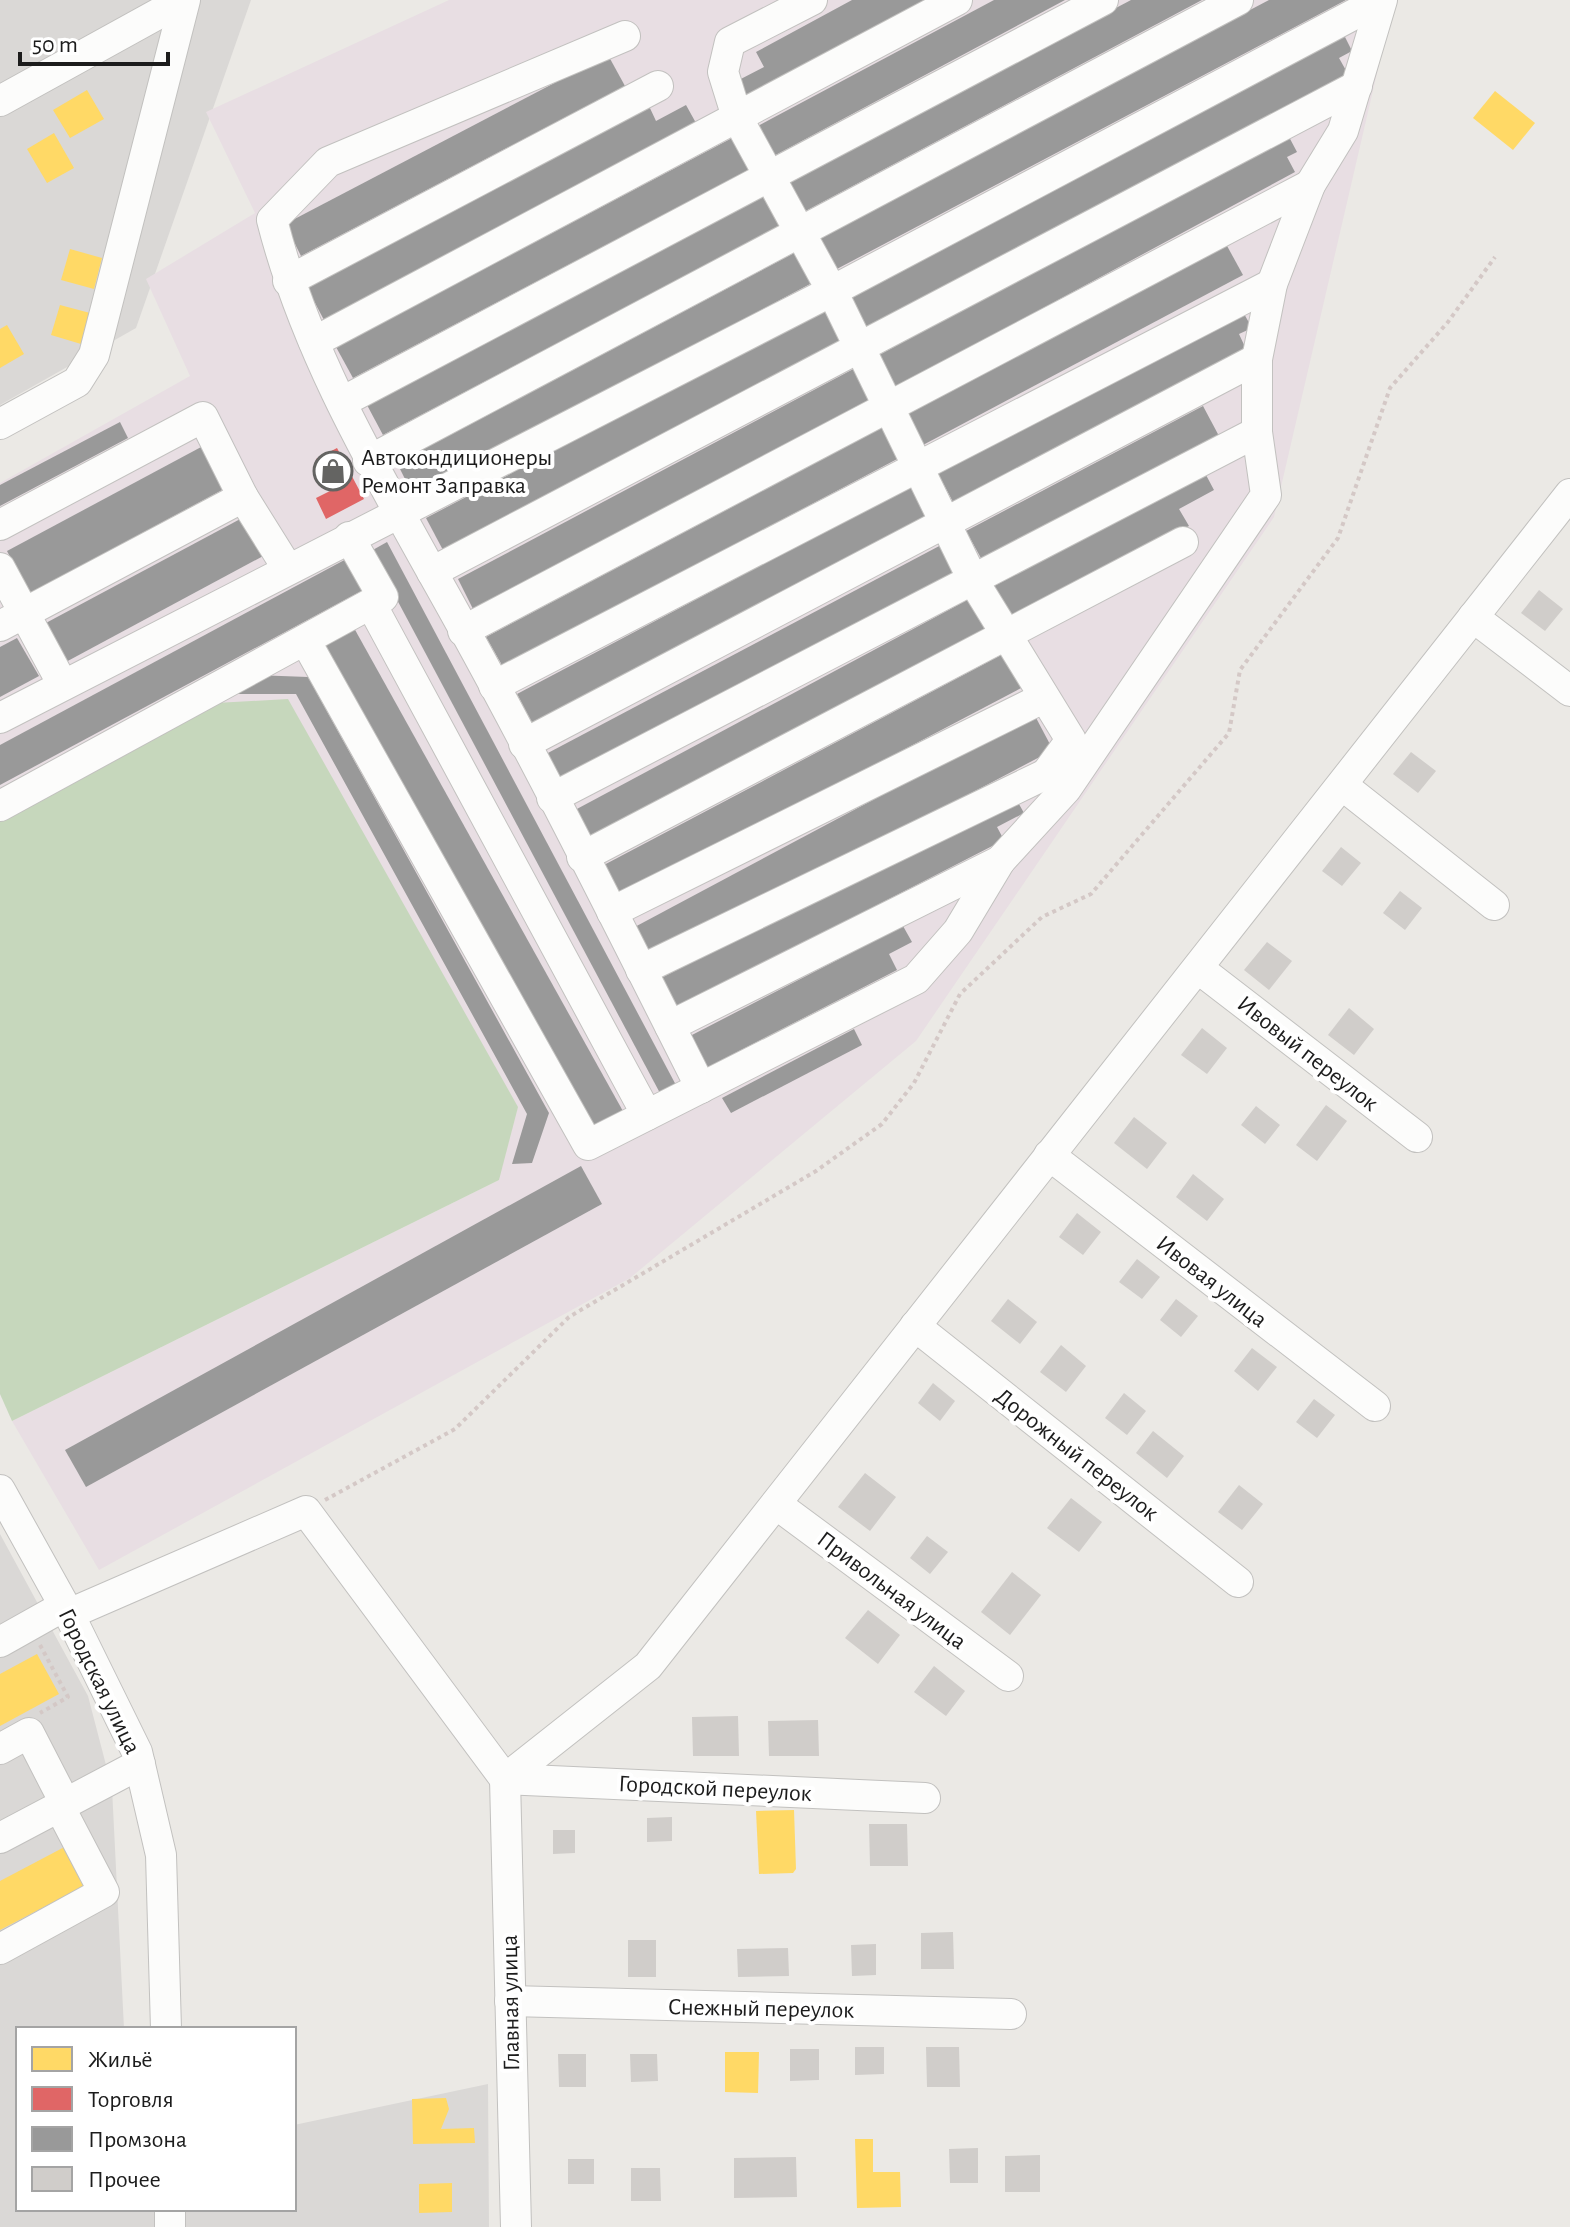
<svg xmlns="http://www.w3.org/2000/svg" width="1570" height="2227" viewBox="0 0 1570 2227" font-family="'Alegreya Sans',sans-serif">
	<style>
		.residential { fill: #dad8d6 }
		.industrial { fill: #e8dee3 }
		.forest { fill: #c6d7bc }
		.homes { fill: #ffd966 }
		.shops { fill: #e06666 }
		.industry { fill: #999 }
		.building { fill: #d0cdca }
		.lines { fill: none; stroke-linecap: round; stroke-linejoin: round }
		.minor-casing { stroke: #c2c1bf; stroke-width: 32 }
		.path { stroke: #d4c8c6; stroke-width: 4; stroke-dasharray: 4 4; stroke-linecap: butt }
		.minor { stroke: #fcfcfb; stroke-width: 30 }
		.labels { text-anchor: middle; stroke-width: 8; stroke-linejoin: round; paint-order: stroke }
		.poi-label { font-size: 24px; fill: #1c1c1c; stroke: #fff; text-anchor: start }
		.street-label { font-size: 24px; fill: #1c1c1c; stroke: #fff }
	</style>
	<rect width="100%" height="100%" fill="#ebe9e5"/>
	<g class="residential">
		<polygon points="0,0 251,0 136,328 0,405"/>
		<polygon points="0,1534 88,1696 112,1788 124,2029 18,2029 18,2209 294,2209 294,2125 488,2084 489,2227 0,2227"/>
	</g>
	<polygon class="industrial" points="449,0 1394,0 1274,517 916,1041 630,1278 99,1570 12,1421 499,1180 0,820 0,483 190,376 146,279 255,213 206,112"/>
	<polygon class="forest" points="288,699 518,1107 499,1180 12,1421 0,1394 0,820 216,703"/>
	<g class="homes">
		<polygon points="87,90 104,119 70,138 53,110"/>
		<polygon points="1495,91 1535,123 1513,150 1473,118"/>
		<polygon points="54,133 74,168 47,183 27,149"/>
		<polygon points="70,249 102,258 94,289 61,280"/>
		<polygon points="60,305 90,313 81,344 51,335"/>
		<polygon points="7,325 24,354 0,368 0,329"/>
		<polygon points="37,1654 59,1694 0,1726 0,1674"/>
		<polygon points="794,1810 796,1869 793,1873 759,1874 756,1811"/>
		<polygon points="72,1843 92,1882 0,1930 0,1881"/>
		<polygon points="725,2052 759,2052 758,2093 725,2092"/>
		<polygon points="446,2098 449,2109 441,2129 474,2128 475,2143 413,2144 412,2099"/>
		<polygon points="855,2139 873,2139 873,2172 900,2172 901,2207 857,2208"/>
		<polygon points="452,2183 452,2212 419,2213 419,2184"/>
	</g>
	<polygon class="shops" points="337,448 364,499 326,519 316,498 332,490 316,459"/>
	<g class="industry">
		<polygon points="852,0 931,0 744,100 735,82 764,67 756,52"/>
		<polygon points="994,0 1065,0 772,157 756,127"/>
		<polygon points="1131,0 1202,0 802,213 786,183"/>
		<polygon points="1269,0 1346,0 835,270 818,238"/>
		<polygon points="1344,35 1352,51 1339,58 1348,74 864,329 847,296"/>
		<polygon points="608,55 625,86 301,256 285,224"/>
		<polygon points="686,105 696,123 324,320 307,288 649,106 656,121"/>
		<polygon points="1288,135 1297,152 1287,157 1295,172 895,388 877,356"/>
		<polygon points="734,137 751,169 353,378 336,347"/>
		<polygon points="765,195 781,226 383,435 367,405"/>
		<polygon points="1226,244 1243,275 923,445 906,413"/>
		<polygon points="796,252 812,283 413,495 397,463"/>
		<polygon points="826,308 844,341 444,552 426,518"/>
		<polygon points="1243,312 1252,328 1239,334 1246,349 953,502 937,472"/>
		<polygon points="859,366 876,396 474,611 458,579"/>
		<polygon points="1203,406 1219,436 982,560 966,531"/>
		<polygon points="120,422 128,438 0,506 0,485"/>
		<polygon points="885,426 901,457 503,667 486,637"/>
		<polygon points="203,446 226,488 29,594 7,551"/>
		<polygon points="1206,475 1214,490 1179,509 1189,526 1011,619 994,586"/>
		<polygon points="916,483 933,514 533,725 517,694"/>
		<polygon points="244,517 265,555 64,663 44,624"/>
		<polygon points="387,542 677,1087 661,1095 371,551"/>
		<polygon points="943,544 959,574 562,784 546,754"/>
		<polygon points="350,557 367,588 0,785 0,745"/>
		<polygon points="971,598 988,630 592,843 575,810"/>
		<polygon points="354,628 624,1113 593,1130 323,645"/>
		<polygon points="17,638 39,676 0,697 0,647"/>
		<polygon points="1005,653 1023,687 620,899 602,866"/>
		<polygon points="253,675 308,677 549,1113 532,1163 512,1164 527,1114 296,694 235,694"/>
		<polygon points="1034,714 1053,750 648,963 631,929"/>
		<polygon points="1015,797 1024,813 997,827 1004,840 677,1008 661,978"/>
		<polygon points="903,926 912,942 889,954 897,970 706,1068 690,1036"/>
		<polygon points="854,1029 862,1045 731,1113 722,1098"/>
		<polygon points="581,1166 602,1204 86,1487 65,1450"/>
	</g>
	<g class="building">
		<polygon points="1539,590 1563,609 1545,631 1521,613"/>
		<polygon points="1411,752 1436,771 1418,793 1393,774"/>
		<polygon points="1341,847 1361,863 1342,886 1322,871"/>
		<polygon points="1400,891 1422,908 1405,930 1383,913"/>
		<polygon points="1267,942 1292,961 1269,990 1244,970"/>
		<polygon points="1349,1008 1374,1029 1354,1055 1328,1035"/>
		<polygon points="1202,1028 1227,1048 1207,1074 1181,1055"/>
		<polygon points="1326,1105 1347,1121 1317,1161 1296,1145"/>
		<polygon points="1256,1106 1280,1125 1265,1144 1241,1125"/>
		<polygon points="1134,1117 1167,1143 1147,1169 1114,1143"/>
		<polygon points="1193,1174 1224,1199 1207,1221 1176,1197"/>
		<polygon points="1077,1213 1101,1232 1083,1255 1059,1237"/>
		<polygon points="1137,1259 1160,1277 1142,1299 1119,1282"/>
		<polygon points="1008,1299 1037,1322 1020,1344 991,1321"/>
		<polygon points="1176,1299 1198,1316 1181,1337 1160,1320"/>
		<polygon points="1061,1345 1086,1366 1066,1392 1040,1372"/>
		<polygon points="1252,1348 1277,1367 1258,1391 1234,1371"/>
		<polygon points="933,1383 955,1401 940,1421 918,1403"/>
		<polygon points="1124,1393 1146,1411 1127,1435 1105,1418"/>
		<polygon points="1314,1399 1335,1415 1317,1438 1296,1422"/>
		<polygon points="1153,1431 1184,1456 1167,1478 1136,1453"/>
		<polygon points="865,1473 896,1497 870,1531 838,1507"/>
		<polygon points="1239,1485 1263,1504 1242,1530 1218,1512"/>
		<polygon points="1071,1498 1102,1522 1079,1552 1047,1528"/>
		<polygon points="927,1536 948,1552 930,1574 910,1558"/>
		<polygon points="1012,1572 1041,1595 1010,1635 981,1612"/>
		<polygon points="868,1610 900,1635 878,1664 845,1638"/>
		<polygon points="934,1666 965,1691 946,1716 914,1692"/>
		<polygon points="738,1716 739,1756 693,1756 692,1717"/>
		<polygon points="818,1720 819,1756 769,1756 768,1721"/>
		<polygon points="672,1817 672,1841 647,1842 647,1818"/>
		<polygon points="869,1824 907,1824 908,1866 870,1866"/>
		<polygon points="553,1830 575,1830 575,1853 553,1854"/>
		<polygon points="953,1932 954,1969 921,1969 921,1933"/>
		<rect x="628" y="1940" width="28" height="37"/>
		<polygon points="876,1944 876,1975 852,1976 851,1945"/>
		<polygon points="788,1948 789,1976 738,1977 737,1949"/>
		<polygon points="855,2047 884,2047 884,2074 855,2075"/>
		<polygon points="926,2047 959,2047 960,2087 927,2087"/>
		<polygon points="790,2049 819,2049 819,2080 790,2081"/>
		<polygon points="558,2054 586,2054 586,2087 559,2087"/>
		<polygon points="630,2054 657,2054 658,2081 631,2082"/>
		<polygon points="978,2148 978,2183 950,2183 949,2149"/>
		<polygon points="1040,2155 1040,2192 1005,2192 1005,2156"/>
		<polygon points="796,2157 797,2197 734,2198 734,2158"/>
		<rect x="568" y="2159" width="26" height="25"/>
		<polygon points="631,2168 660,2168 661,2201 631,2201"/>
	</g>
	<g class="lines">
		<g class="minor-casing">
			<g id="minor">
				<polyline points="812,0 730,42 723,72 737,117 832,291 974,582 1071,740 1046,774"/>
				<path d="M625,36L328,162L272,220C304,346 369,459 432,572C527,740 614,915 701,1088"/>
				<polyline points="0,101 183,0"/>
				<polyline points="288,281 658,86"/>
				<polyline points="314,342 957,0"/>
				<polyline points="342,402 1103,0"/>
				<polyline points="0,424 77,382 94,355 185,0"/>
				<polyline points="368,461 1238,0"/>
				<polyline points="0,525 203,417 243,497 288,569"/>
				<polyline points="0,568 63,685"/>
				<polyline points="432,572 1357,86"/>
				<polyline points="371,604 647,1115"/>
				<polyline points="1473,617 1570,691"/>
				<polyline points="0,626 243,497"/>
				<polyline points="463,631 1310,185"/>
				<polyline points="305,640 588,1145 916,979 958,931 1000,861 1066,789 1266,495 1257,432 1257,359 1272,284 1310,185 1343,131 1382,0"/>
				<polyline points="494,686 1272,284"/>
				<polyline points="0,718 832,291 1381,0"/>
				<polyline points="524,744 1257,359"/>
				<polyline points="1342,785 1494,905"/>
				<polyline points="552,798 1257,432"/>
				<polyline points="0,806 383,597 349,537"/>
				<polyline points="582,857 1183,542"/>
				<polyline points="612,912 1043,698"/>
				<polyline points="1199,969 1417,1137"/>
				<polyline points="641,970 1046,774 1061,786"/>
				<polyline points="670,1026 1000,861"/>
				<polyline points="1049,1155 1375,1406"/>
				<polyline points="915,1326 1238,1582"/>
				<polyline points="0,1490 69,1614 137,1752 161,1855 166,2029"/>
				<polyline points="776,1504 1008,1676"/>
				<polyline points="69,1614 306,1511 505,1779"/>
				<polyline points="0,1642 64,1606"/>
				<polyline points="0,1749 29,1733 65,1803"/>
				<polyline points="505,1779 648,1666 1570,494"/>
				<polyline points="505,1779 516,2227"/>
				<polyline points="505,1779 925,1798"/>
				<polyline points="0,1838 140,1764"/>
				<polyline points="0,1949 104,1892 59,1806"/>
				<polyline points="510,2001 1011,2014"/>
				<polyline points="170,2209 170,2227"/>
			</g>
		</g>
		<g class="path">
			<polyline points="325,1500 455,1429 569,1317 816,1171 882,1124 914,1083 960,994 1042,917 1091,894 1229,733 1240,670 1338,538 1390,388 1448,322 1495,257"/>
			<polyline points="40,1645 68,1697 40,1713"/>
		</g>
		<use href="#minor" class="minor"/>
	</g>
	<defs>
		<g id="shop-ring" transform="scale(2)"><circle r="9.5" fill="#fff" stroke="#646462" stroke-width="1.5"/><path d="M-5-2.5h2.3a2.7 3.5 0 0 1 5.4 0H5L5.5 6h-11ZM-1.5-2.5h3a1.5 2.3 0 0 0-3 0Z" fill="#646462"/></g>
	</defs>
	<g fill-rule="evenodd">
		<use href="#shop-ring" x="333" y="471"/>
	</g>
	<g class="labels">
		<g class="poi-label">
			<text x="361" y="465">Автокондиционеры<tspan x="361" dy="28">Ремонт Заправка</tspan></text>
		</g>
		<g class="street-label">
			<text transform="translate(1308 1053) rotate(38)" y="8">Ивовый переулок</text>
			<text transform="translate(1212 1281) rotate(38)" y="8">Ивовая улица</text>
			<text transform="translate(1077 1454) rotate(38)" y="8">Дорожный переулок</text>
			<text transform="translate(892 1590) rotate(37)" y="8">Привольная улица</text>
			<text transform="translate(100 1681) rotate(64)" y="8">Городская улица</text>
			<text transform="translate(715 1788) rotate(3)" y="8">Городской переулок</text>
			<text transform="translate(510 2003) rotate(-91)" y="8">Главная улица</text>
			<text transform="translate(761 2008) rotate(1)" y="8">Снежный переулок</text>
		</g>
	</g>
	<rect x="16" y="2027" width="280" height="184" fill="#ffffff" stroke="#a4a4a4" stroke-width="2"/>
	<rect x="32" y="2047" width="40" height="24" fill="#ffd966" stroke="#a4a4a4" stroke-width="2"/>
	<text x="88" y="2067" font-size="24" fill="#1c1c1c">Жильё</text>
	<rect x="32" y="2087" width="40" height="24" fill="#e06666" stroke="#a4a4a4" stroke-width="2"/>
	<text x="88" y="2107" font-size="24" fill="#1c1c1c">Торговля</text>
	<rect x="32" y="2127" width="40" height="24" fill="#999999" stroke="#a4a4a4" stroke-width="2"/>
	<text x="88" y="2147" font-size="24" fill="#1c1c1c">Промзона</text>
	<rect x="32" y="2167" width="40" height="24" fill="#d0cdca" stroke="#a4a4a4" stroke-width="2"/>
	<text x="88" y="2187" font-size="24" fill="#1c1c1c">Прочее</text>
	<path d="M20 52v12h148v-12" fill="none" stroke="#1c1c1c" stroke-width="4"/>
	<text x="32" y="52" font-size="24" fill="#1c1c1c" stroke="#ffffff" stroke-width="6" paint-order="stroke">50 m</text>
</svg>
